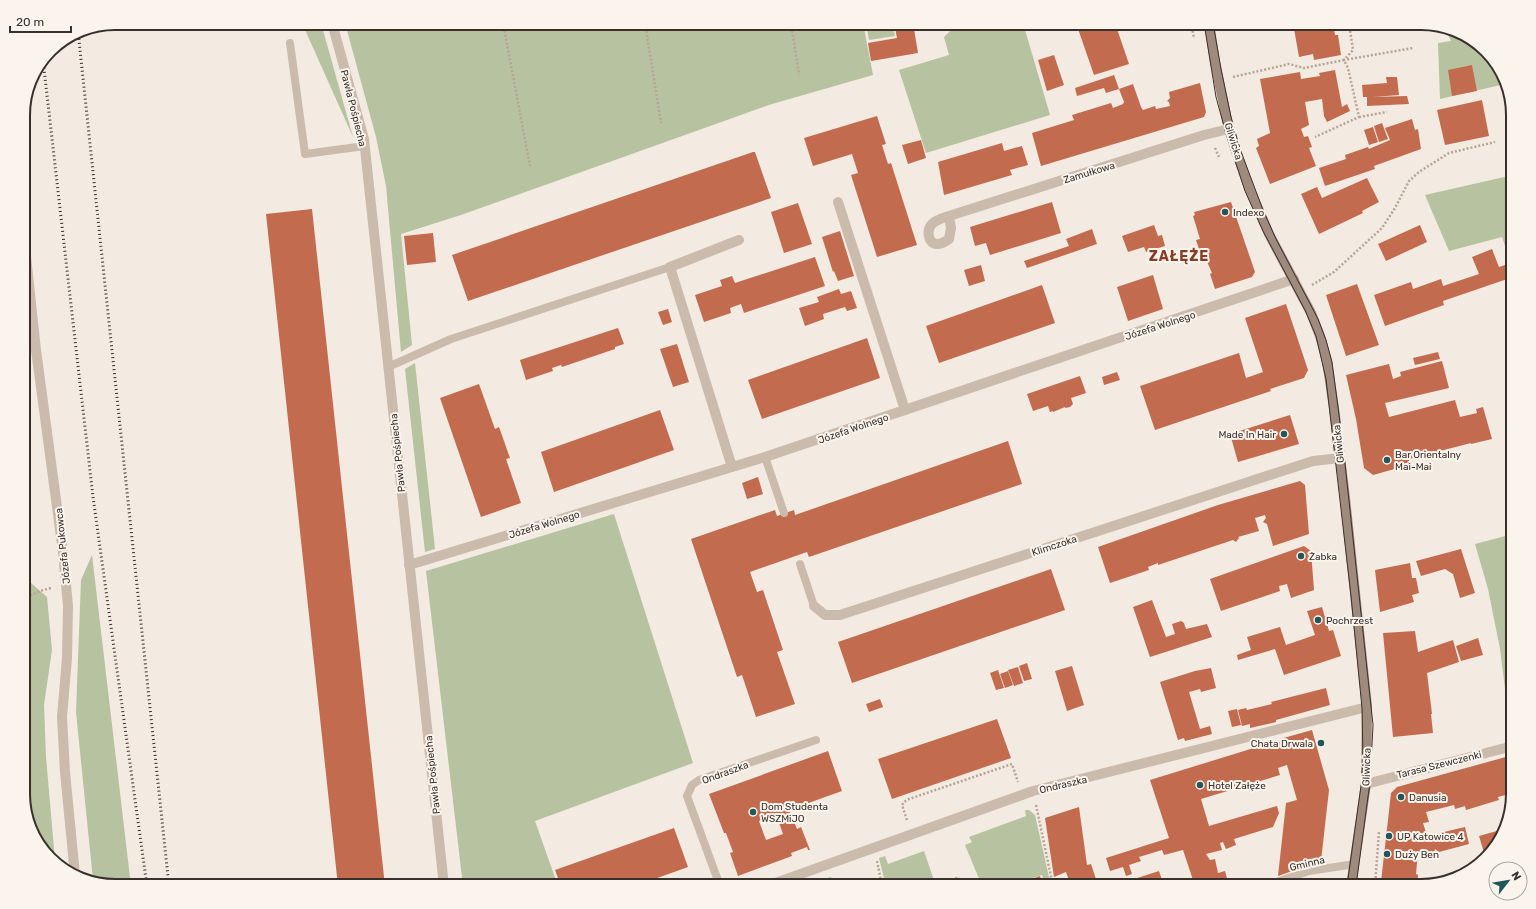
<svg xmlns="http://www.w3.org/2000/svg" width="1536" height="909" viewBox="0 0 1536 909" font-family="Rubik,sans-serif">
	<style>
		.green { fill: #b7c2a0 }
		.building { fill: #c36b4e; fill-rule: evenodd }
		.lines { fill: none; stroke-linecap: round; stroke-linejoin: round }
		.path { stroke: #b7a596; stroke-width: 2.5; stroke-dasharray: 2 2; stroke-linecap: butt }
		.lane { stroke: #cbbbac; stroke-width: 8 }
		.street { stroke: #cbbbac; stroke-width: 10 }
		.secondary { stroke: #9f8a7e; stroke-width: 10 }
		.tram { stroke: #3a302b; stroke-width: 1 }
		.rail { stroke: #3a302b; stroke-width: 3; stroke-dasharray: 1 3; stroke-linecap: butt }
		.poi-dot { fill: #21575b; stroke: #faf4ed; stroke-width: 1.5 }
		.labels { text-anchor: middle; stroke-width: 4; stroke-linejoin: round; paint-order: stroke }
		.street-label { font-size: 10px; fill: #3a302b; stroke: #faf4ed }
		.poi-label { font-size: 10px; fill: #3a302b; stroke: #faf4ed; text-anchor: start }
		.district-label { font-size: 14px; font-weight: bold; letter-spacing: 1px; fill: #873d25; stroke: #faf4ed }
		.rim { fill: none; stroke: #3a302b; stroke-width: 2 }
	</style>
	<rect width="100%" height="100%" fill="#f3eae1"/>
	<g class="green">
		<polygon points="302,23 321,23 353,137"/>
		<polygon points="345,23 863,23 873,75 772,104 461,215 401,234 412,345 401,352 386,186 376,137"/>
		<polygon points="866,23 892,23 895,36 869,40"/>
		<polygon points="986,23 1023,23 1050,115 926,153 899,70 949,55 944,37 954,27"/>
		<polygon points="1446,30 1467,35 1501,69 1505,84 1440,99 1438,43 1451,41"/>
		<polygon points="1513,175 1513,270 1502,237 1449,251 1425,195"/>
		<polygon points="415,363 435,549 425,552 405,369"/>
		<polygon points="614,514 693,763 535,821 558,886 463,886 426,571"/>
		<polygon points="1513,534 1513,736 1511,737 1500,649 1488,589 1475,544"/>
		<polygon points="92,555 131,886 115,886 93,880 76,712 81,580"/>
		<polygon points="23,576 47,597 52,650 44,705 46,757 55,860 35,840 23,800"/>
		<polygon points="1025,810 1029,810 1035,815 1051,886 1045,886 1042,875 1008,886 982,886 965,845 972,842 969,837 1026,816"/>
		<polygon points="924,851 936,886 886,886 879,858 885,856 888,864"/>
		<polygon points="831,877 834,886 803,886"/>
	</g>
	<g class="building">
		<polygon points="894,23 913,23 918,53 871,61 868,43 897,38"/>
		<polygon points="1076,23 1115,23 1129,64 1094,75"/>
		<polygon points="1293,23 1333,23 1335,35 1338,35 1341,55 1314,60 1313,54 1299,57"/>
		<polygon points="1054,55 1064,85 1047,91 1038,60"/>
		<polygon points="1472,65 1477,91 1452,96 1448,70"/>
		<polygon points="1335,70 1342,107 1347,104 1350,111 1327,122 1324,116 1322,99 1305,102 1309,125 1301,129 1304,137 1308,136 1312,147 1309,148 1316,166 1270,184 1256,148 1259,146 1257,139 1270,133 1260,79 1300,72 1301,79 1320,76 1319,73"/>
		<polygon points="1114,75 1119,89 1106,93 1104,88 1077,96 1075,88"/>
		<polygon points="1386,77 1397,77 1399,95 1373,97 1407,96 1409,104 1367,106 1367,97 1363,97 1362,85 1387,83"/>
		<polygon points="1200,83 1206,112 1204,117 1041,166 1032,133 1074,120 1072,115 1111,103 1113,108 1123,104 1124,102 1119,89 1133,84 1141,107 1143,110 1155,106 1156,109 1170,106 1169,102 1167,101 1170,98 1169,92"/>
		<polygon points="1482,100 1489,136 1445,145 1437,110"/>
		<polygon points="877,116 886,144 882,145 888,164 891,163 917,245 877,257 851,175 858,173 852,154 813,166 804,138"/>
		<polygon points="1412,119 1415,130 1418,129 1421,149 1374,166 1375,169 1325,186 1319,168 1346,159 1345,155 1368,147 1369,149 1390,140 1385,128"/>
		<polygon points="1382,123 1388,139 1379,142 1374,126"/>
		<polygon points="1373,127 1378,142 1369,145 1364,130"/>
		<polygon points="921,140 926,158 908,164 902,145"/>
		<polygon points="1002,143 1004,151 1022,146 1028,165 1010,170 1012,175 944,195 938,162"/>
		<polygon points="753,152 755,152 771,198 468,301 452,255"/>
		<polygon points="1367,178 1379,202 1362,211 1363,213 1319,234 1301,194 1317,187 1322,198"/>
		<polygon points="1052,202 1061,233 990,255 986,243 975,246 970,227"/>
		<polygon points="1231,202 1255,272 1252,277 1215,289 1210,274 1212,273 1205,257 1202,258 1196,240 1200,239 1193,216 1195,215 1194,212"/>
		<polygon points="798,203 812,244 784,253 771,212"/>
		<polygon points="312,209 344,506 385,886 338,886 266,214"/>
		<polygon points="1154,225 1158,236 1162,235 1165,246 1146,252 1144,247 1128,252 1122,236"/>
		<polygon points="1420,225 1427,242 1386,261 1378,244"/>
		<polygon points="1092,229 1097,244 1027,268 1024,261 1069,246 1066,239"/>
		<polygon points="840,231 854,276 838,281 834,271 833,272 822,237"/>
		<polygon points="433,233 436,262 407,265 404,236"/>
		<polygon points="1492,249 1499,267 1508,264 1513,277 1443,301 1444,305 1385,326 1374,295 1411,282 1413,289 1441,279 1443,286 1479,274 1472,257"/>
		<polygon points="815,257 825,286 744,313 741,304 730,308 731,313 704,322 695,295 722,286 720,280 732,276 735,283"/>
		<polygon points="981,265 985,281 969,286 964,270"/>
		<polygon points="1153,275 1163,309 1128,321 1117,287"/>
		<polygon points="1357,284 1379,345 1346,356 1326,295"/>
		<polygon points="1042,285 1055,323 939,363 926,326"/>
		<polygon points="839,289 841,294 851,291 857,308 847,311 845,307 823,314 824,319 805,326 799,308 819,302 817,297"/>
		<polygon points="1286,304 1308,370 1304,378 1270,389 1271,391 1155,430 1140,386 1239,353 1246,378 1263,372 1245,318"/>
		<polygon points="668,309 672,322 663,325 658,312"/>
		<polygon points="618,328 624,344 615,347 615,349 562,367 561,365 552,368 553,371 526,380 520,360"/>
		<polygon points="867,338 880,378 762,419 748,380"/>
		<polygon points="677,344 689,382 673,387 660,349"/>
		<polygon points="1438,352 1440,359 1415,365 1413,358"/>
		<polygon points="1442,361 1449,388 1385,403 1389,417 1455,400 1460,417 1477,413 1476,409 1483,407 1492,439 1471,444 1471,443 1409,459 1409,465 1373,475 1364,468 1356,419 1346,375 1389,364 1393,379 1401,376 1400,372"/>
		<polygon points="1117,372 1120,380 1104,385 1102,377"/>
		<polygon points="1080,376 1086,393 1071,398 1073,404 1070,407 1065,408 1065,407 1053,412 1053,411 1050,412 1048,406 1033,411 1027,394"/>
		<polygon points="479,384 495,429 499,427 510,458 506,459 521,503 481,517 440,398"/>
		<polygon points="660,410 674,450 554,492 541,452"/>
		<polygon points="1290,415 1299,444 1238,462 1230,434"/>
		<polygon points="1008,441 1022,484 809,557 807,552 750,572 757,592 763,590 783,650 777,652 795,704 756,717 742,675 737,677 691,539 775,510 777,516 794,510 795,515"/>
		<polygon points="758,477 763,494 747,499 742,483"/>
		<polygon points="1300,481 1305,485 1309,534 1273,546 1267,524 1263,522 1266,518 1265,515 1255,518 1259,531 1238,537 1239,538 1236,542 1233,540 1158,565 1158,563 1148,567 1149,570 1110,583 1098,547 1218,505"/>
		<polygon points="1304,546 1311,551 1314,590 1291,598 1287,584 1279,586 1280,591 1221,611 1210,579"/>
		<polygon points="1461,549 1475,593 1460,598 1453,574 1445,569 1421,576 1416,561"/>
		<polygon points="1410,563 1412,578 1416,578 1419,593 1412,595 1414,602 1380,612 1375,570"/>
		<polygon points="1051,569 1065,610 852,683 838,642"/>
		<polygon points="1152,600 1166,637 1175,634 1172,624 1181,621 1184,623 1186,629 1207,624 1212,637 1150,657 1133,607"/>
		<polygon points="1322,607 1329,631 1333,630 1341,656 1284,675 1275,649 1238,660 1237,655 1251,650 1247,637 1280,627 1286,645 1315,635 1307,611"/>
		<polygon points="1415,631 1418,652 1453,640 1459,662 1427,673 1432,714 1431,714 1433,733 1393,737 1383,633"/>
		<polygon points="1478,638 1483,655 1461,661 1456,646"/>
		<polygon points="1027,663 1032,679 1024,681 1019,666"/>
		<polygon points="1072,666 1084,705 1067,711 1055,671"/>
		<polygon points="1018,667 1023,683 1014,686 1008,670"/>
		<polygon points="1211,668 1216,688 1201,692 1200,689 1189,692 1200,729 1210,726 1212,734 1185,741 1184,738 1178,740 1160,682 1195,671"/>
		<polygon points="998,670 1004,688 996,690 990,673"/>
		<polygon points="1008,671 1013,685 1005,688 1000,674"/>
		<polygon points="1326,688 1330,705 1276,720 1276,722 1250,728 1250,724 1242,726 1238,710 1246,708 1247,710 1272,704 1271,702"/>
		<polygon points="880,699 883,707 869,712 866,704"/>
		<polygon points="1237,709 1241,725 1232,727 1228,711"/>
		<polygon points="997,719 1011,758 892,799 878,759"/>
		<polygon points="1312,730 1329,790 1321,861 1278,876 1286,803 1297,800 1287,765 1278,768 1280,775 1201,799 1209,826 1277,806 1279,813 1273,827 1234,839 1236,845 1226,849 1223,842 1220,843 1222,850 1206,854 1210,860 1215,859 1218,873 1225,871 1229,886 1202,886 1198,878 1193,880 1183,850 1164,855 1162,850 1139,857 1141,861 1129,865 1132,874 1126,876 1123,867 1110,871 1106,858 1169,838 1150,780 1270,743 1271,745 1280,742 1280,739"/>
		<path d="M828,751L842,791L789,810L797,829L801,827L810,850H808L807,847L791,853L792,856L738,876L730,853L733,852L726,833H724L709,794ZM776,814L783,834L766,840L759,821Z"/>
		<polygon points="1513,755 1513,793 1498,797 1499,800 1466,810 1465,806 1455,809 1454,805 1426,812 1429,822 1423,823 1427,836 1465,827 1469,844 1439,852 1435,849 1434,854 1418,852 1416,874 1418,875 1417,886 1381,882 1391,793 1397,787"/>
		<polygon points="1079,807 1087,865 1091,864 1096,879 1076,886 1071,886 1066,872 1054,877 1045,818"/>
		<polygon points="674,828 688,867 635,886 561,886 555,870"/>
		<polygon points="1504,829 1501,840 1485,856 1479,836"/>
		<polygon points="1159,871 1164,886 1116,886 1128,881"/>
		<polygon points="1040,876 1043,886 1011,886"/>
		<polygon points="1290,882 1292,886 1278,886"/>
	</g>
	<g class="lines">
		<g class="path">
			<polyline points="503,23 530,166"/>
			<polyline points="645,23 661,123"/>
			<polyline points="791,23 799,75"/>
			<polyline points="1191,23 1194,38"/>
			<polyline points="1349,23 1353,50 1344,60 1413,48"/>
			<polyline points="1233,77 1289,64 1304,68 1344,60 1348,68 1359,117 1315,137"/>
			<polyline points="1359,117 1387,112"/>
			<polyline points="1215,148 1219,157"/>
			<polyline points="1312,285 1334,272 1382,228 1395,208 1409,181 1419,172 1449,153 1495,142"/>
			<polyline points="23,599 40,591 51,588"/>
			<polyline points="1036,805 1053,886"/>
			<polyline points="907,820 902,805 904,802 909,799 1012,764 1018,782"/>
			<polyline points="877,861 882,886"/>
			<polyline points="946,886 958,877 961,886"/>
			<polyline points="1375,886 1379,831"/>
		</g>
		<g class="lane">
			<polyline points="290,43 305,154 365,146"/>
			<polyline points="388,367 451,339 670,267"/>
			<polyline points="765,457 784,513"/>
			<polyline points="800,564 814,606"/>
			<polyline points="720,886 687,796 692,785 699,780 816,740"/>
			<polyline points="1265,886 1309,871 1355,864"/>
		</g>
		<g class="street">
			<polyline points="332,23 364,139 444,886"/>
			<polyline points="838,202 905,410"/>
			<path d="M949,216L951,228L949,239C945,242 942,244 937,244C928,244 926,230 932,224C936,220 943,218 949,216L1204,135L1229,129"/>
			<polyline points="23,219 25,247 36,350 63,552 68,606 67,658 62,717 65,772 75,875"/>
			<polyline points="732,467 670,267 739,240"/>
			<polyline points="409,565 765,457 1294,279"/>
			<polyline points="814,606 825,615 840,615 1313,461 1340,458"/>
			<polyline points="1366,784 1513,746"/>
			<polyline points="767,886 1033,791 1367,707"/>
		</g>
		<polyline class="secondary" points="1209,23 1215,62 1229,129 1236,151 1250,190 1269,234 1311,313 1320,336 1327,361 1334,408 1345,498 1367,707 1366,784 1351,886"/>
		<g class="tram">
			<polyline points="1204,23 1216,97 1225,130 1245,191 1263,231 1305,310 1316,336 1326,379 1351,596 1362,708 1363,761 1361,786 1347,886"/>
			<polyline points="1213,23 1221,69 1231,117 1240,149 1263,210 1276,239 1318,319 1326,340 1332,362 1343,445 1373,725 1370,782 1356,886"/>
		</g>
		<g class="rail">
			<polyline points="78,31 169,886"/>
			<polyline points="43,60 93,497 147,886"/>
		</g>
	</g>
	<g class="poi-dot">
		<circle cx="1225" cy="212" r="4"/>
		<circle cx="1284" cy="434" r="4"/>
		<circle cx="1387" cy="460" r="4"/>
		<circle cx="1301" cy="556" r="4"/>
		<circle cx="1318" cy="620" r="4"/>
		<circle cx="1321" cy="743" r="4"/>
		<circle cx="1200" cy="785" r="4"/>
		<circle cx="1401" cy="797" r="4"/>
		<circle cx="753" cy="812" r="4"/>
		<circle cx="1389" cy="836" r="4"/>
		<circle cx="1387" cy="854" r="4"/>
	</g>
	<g class="labels">
		<g class="street-label">
			<text transform="translate(354 108) rotate(76)" y="4">Pawła Pośpiecha</text>
			<text transform="translate(1234 141) rotate(73)" y="4">Gliwicka</text>
			<text transform="translate(1089 172) rotate(-17)" y="4">Zamułkowa</text>
			<text transform="translate(1160 325) rotate(-18)" y="4">Józefa Wolnego</text>
			<text transform="translate(853 428) rotate(-19)" y="4">Józefa Wolnego</text>
			<text transform="translate(1338 444) rotate(-96)" y="4">Gliwicka</text>
			<text transform="translate(397 453) rotate(-96)" y="4">Pawła Pośpiecha</text>
			<text transform="translate(544 524) rotate(-17)" y="4">Józefa Wolnego</text>
			<text transform="translate(1054 545) rotate(-18)" y="4">Klimczoka</text>
			<text transform="translate(62 546) rotate(-96)" y="4">Józefa Pukowca</text>
			<text transform="translate(1439 764) rotate(-14)" y="4">Tarasa Szewczenki</text>
			<text transform="translate(1366 767) rotate(-88)" y="4">Gliwicka</text>
			<text transform="translate(725 772) rotate(-20)" y="4">Ondraszka</text>
			<text transform="translate(432 775) rotate(-96)" y="4">Pawła Pośpiecha</text>
			<text transform="translate(1063 784) rotate(-13)" y="4">Ondraszka</text>
			<text transform="translate(1307 863) rotate(-13)" y="4">Gminna</text>
		</g>
		<g class="poi-label">
			<text x="1233" y="216">Indexo</text>
			<text x="1276" y="438" text-anchor="end">Made In Hair</text>
			<text x="1395" y="458">Bar Orientalny<tspan x="1395" dy="12">Mai-Mai</tspan></text>
			<text x="1309" y="560">Żabka</text>
			<text x="1326" y="624">Pochrzest</text>
			<text x="1313" y="747" text-anchor="end">Chata Drwala</text>
			<text x="1208" y="789">Hotel Załęże</text>
			<text x="1409" y="801">Danusia</text>
			<text x="761" y="810">Dom Studenta<tspan x="761" dy="12">WSZMiJO</tspan></text>
			<text x="1397" y="840">UP Katowice 4</text>
			<text x="1395" y="858">Duży Ben</text>
		</g>
		<g class="district-label">
			<text x="1179" y="261">ZAŁĘŻE</text>
		</g>
	</g>
	<path d="M0 0H1536V909H0ZM115 30H1421A85 85 0 0 1 1506 115V794A85 85 0 0 1 1421 879H115A85 85 0 0 1 30 794V115A85 85 0 0 1 115 30Z" fill="#faf4ed" fill-rule="evenodd"/>
	<path class="rim" d="M115 30H1421A85 85 0 0 1 1506 115V794A85 85 0 0 1 1421 879H115A85 85 0 0 1 30 794V115A85 85 0 0 1 115 30Z"/>
	<g transform="translate(1508 881) rotate(59)"><circle r="19" fill="#faf4ed" stroke="#ada69f"/>
	<path d="M0-3L7 15L0 10L-7 15Z" fill="#21575b"/>
	<text y="-6" font-size="11" font-weight="bold" text-anchor="middle" fill="#3a302b">N</text>
	</g>
	<path d="M10 26v6h61v-6" fill="none" stroke="#3a302b" stroke-width="2"/>
	<text x="16" y="26" font-size="12" fill="#3a302b" stroke="#faf4ed" stroke-width="3" paint-order="stroke">20 m</text>
</svg>
